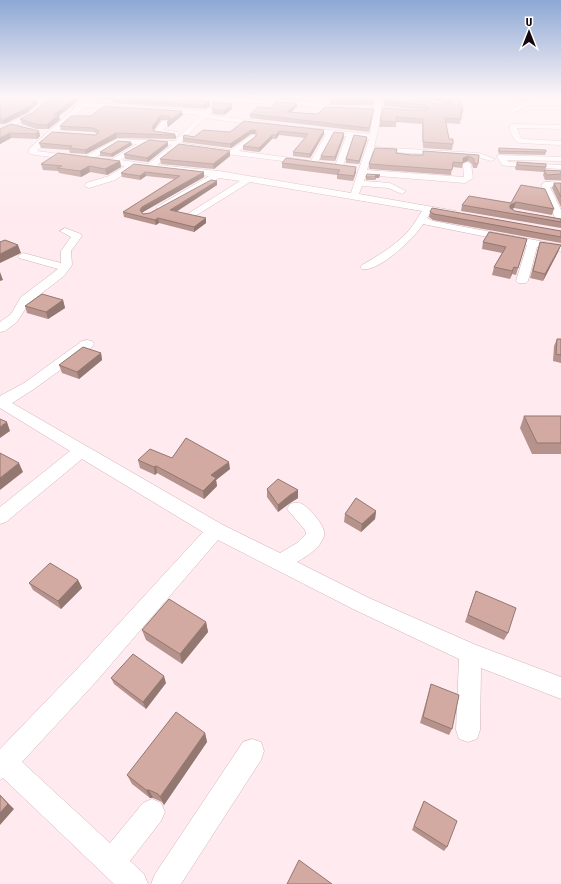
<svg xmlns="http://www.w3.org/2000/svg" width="561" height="884" viewBox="0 0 561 884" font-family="'Fira Sans Condensed',sans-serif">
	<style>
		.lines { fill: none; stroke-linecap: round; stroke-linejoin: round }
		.minor-casing { stroke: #d2b3ba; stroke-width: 1 }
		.minor { fill: #fff; fill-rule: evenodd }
		.wall { fill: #b5928b }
		.shaded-wall { fill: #937771 }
		.building { fill: #d2aaa2; stroke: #937771 }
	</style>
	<rect width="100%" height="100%" fill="#feeaef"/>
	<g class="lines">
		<g class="minor-casing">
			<g id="minor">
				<polygon points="48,97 55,97 32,116 0,133 0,128 28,114"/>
				<path d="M87,97H94L88,103L205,111L211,107L214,109L209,115L268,122L269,124L265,126L205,118L183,139L181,143L231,150L252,135H255V139L239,151L306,160L310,162L326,134L301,131V127L370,134L376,97H382L380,122L374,147L479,153L495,159L491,161L478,157L373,151L367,170L464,177L463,164L467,162L471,164L473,178L465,183L366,175L364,181L390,183L406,191L402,194L388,188L362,186L359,194L456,211L458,213L456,215L453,216L431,212L427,218L433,221L561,245V251L537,247L528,281L526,283H518L516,281L527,245L423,224C416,237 378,273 362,269L360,267L362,265C379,255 398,244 410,229C415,223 418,217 422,211L250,182L192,218L187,215L189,213L240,181L219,178L161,211L156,208L158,206L209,176L134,167L115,180L89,188L86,187L85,185L86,183L109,176L125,166L95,162V158L112,159L137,144L118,143L90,161H84V157L117,139L175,141L201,115L84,107L37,151L75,156L79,158L78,160L35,155L29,153V149ZM333,135L346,136L335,166L339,168L343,166L353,137L369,139L351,193L219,171L157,165L179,148L306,164L309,163L313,165L317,163ZM149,143L172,145L148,164L121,160Z"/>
				<path d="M221,98L313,102L326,106L345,107L348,109C340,115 322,109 312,106L219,101L218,100Z"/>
				<polygon points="541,100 561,101 561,105 530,105 511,113 508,111 522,104"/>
				<polygon points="162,121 168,121 169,123 163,130 178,132 178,136 155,134 154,132"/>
				<polygon points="511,124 561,125 561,129 517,128 521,138 523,139 561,141 561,145 519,143 514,139 509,128"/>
				<polygon points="498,155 561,157 561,161 507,160 509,162 561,165 561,169 507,166 502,165 497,157"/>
				<polygon points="561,181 561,187 550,187 561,210 561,223 556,220 541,185 545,182"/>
				<polygon points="65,228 81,234 82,236 71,251 72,265 64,276 29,303 17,322 5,331 0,332 0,322 11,314 21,297 58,269 19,258 18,256 23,253 61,263 61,251 71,237 60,231"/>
				<path d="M87,340L92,341L94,344L92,347L34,389L12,403L223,525L280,553L297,543L306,534L305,530L287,509L290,504C294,503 297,502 302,504C309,508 327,527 324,536C320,549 308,555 297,562L369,598L476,645L561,677V699L481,668L480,730L477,739L468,742L459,739L456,730L459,659L355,610L218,540L94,684L22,762L110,843L143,803L152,799L161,803L165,812L161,821L130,861L144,874L148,884H114L3,778L0,780V749L78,668L203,532L82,459L6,522L0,524V507L70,451L0,408V396L24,383L82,341Z"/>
				<polygon points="252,739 261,742 264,751 261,760 181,884 151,884 155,874 243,742"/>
			</g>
		</g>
		<use href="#minor" class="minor"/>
	</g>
	<g class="wall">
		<polygon points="94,97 196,97 192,100 209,102 210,106 205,109 113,103 112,100 94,99"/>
		<polygon points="275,97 306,97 303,100 275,99"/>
		<polygon points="384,97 422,98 437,104 447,104 430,99 429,97 460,97 462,115 461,115 461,119 460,124 446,123 449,139 453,144 452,150 423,148 422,124 396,122 396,127 379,127 383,108 425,111 426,111 424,110 384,106"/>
		<polygon points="513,97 541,97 541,99 526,99 525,101 513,100"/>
		<polygon points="0,99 36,100 37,104 27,113 4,124 0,124"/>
		<polygon points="80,99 59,116 60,120 48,129 36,129 22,124 20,119"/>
		<polygon points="331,99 374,100 374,105 330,105"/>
		<polygon points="212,102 232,104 232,109 224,115 212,114 212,109 213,107 213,106"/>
		<polygon points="297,103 297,107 291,112 316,114 373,112 369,132 250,118 250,114"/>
		<polygon points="183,115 168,127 167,122 169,120 161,120 154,130 154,131 175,134 176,138 174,139 117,138 86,154 70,153 69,150 41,148 39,143 96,135 97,134 94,132 61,130 60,126 91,116"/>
		<polygon points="244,121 324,134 310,158 293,156 293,152 305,138 279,135 276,139 272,139 259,152 243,150 243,146 256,136 256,134 251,134 231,148 183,142 183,138 230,132"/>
		<polygon points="0,129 39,131 40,136 37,139 11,138 0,144"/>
		<polygon points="344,133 344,137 335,161 320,160 321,156"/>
		<polygon points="367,137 367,140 359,164 346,163 346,159"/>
		<polygon points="132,145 112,157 100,156 100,152"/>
		<polygon points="168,146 148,162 125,159 124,154"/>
		<polygon points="499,148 546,152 545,155 499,154 498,151"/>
		<polygon points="397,149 397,153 411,155 423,155 423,151 479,155 478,164 477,168 473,168 472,164 468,161 463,163 462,168 452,167 451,175 369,169 369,164"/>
		<polygon points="230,151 230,156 214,169 161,164 160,159"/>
		<polygon points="120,161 121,167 107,175 90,172 81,177 59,173 58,171 43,170 41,164"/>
		<polygon points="517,162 546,167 545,170 561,171 561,180 545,180 543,175 544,172 516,170 515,168"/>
		<polygon points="282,163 356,172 353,181 337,179 337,175 282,168"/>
		<polygon points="134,164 204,172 204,177 143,212 142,213 143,214 150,213 217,181 217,185 176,212 206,223 194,232 159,223 156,225 124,217 123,212 174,179 146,176 140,180 122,177 121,173"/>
		<polygon points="366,177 379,178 376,178 375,180 366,180"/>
		<polygon points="554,183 561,183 561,207 552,188"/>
		<polygon points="521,185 554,209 552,215 514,208 512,209 515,211 561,219 561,228 461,211 462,205 511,203"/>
		<polygon points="430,212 561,231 561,243 433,220 429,217"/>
		<polygon points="527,239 516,275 512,274 510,279 492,275 494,267 502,253 482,249 483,242"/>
		<polygon points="540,242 561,245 558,252 543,281 530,278"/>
		<polygon points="63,300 65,308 48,319 27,313 25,306"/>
		<polygon points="557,339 561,339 561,363 553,361 554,346"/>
		<polygon points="101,353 102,360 79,379 62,373 59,365"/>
		<polygon points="524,416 561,416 561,454 532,454 520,428"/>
		<polygon points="172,458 230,469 216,480 217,486 204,499 157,473 155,475 140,468 138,460"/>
		<polygon points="267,489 298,498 290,503 278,512 267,497"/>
		<polygon points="376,511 375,519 361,532 344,522 345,514"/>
		<polygon points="78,580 82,588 61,609 33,590 29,583"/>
		<polygon points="476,591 508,633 504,640 465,622"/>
		<polygon points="206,622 208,632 182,664 146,640 142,630"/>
		<polygon points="111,678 166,683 146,709 114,684"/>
		<polygon points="431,684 452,729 449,735 420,723 429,691"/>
		<polygon points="205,733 207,742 164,805 162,802 153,798 150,798 132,784 127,775"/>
		<polygon points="424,801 447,847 444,851 412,830 422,806"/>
	</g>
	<g class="shaded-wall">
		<polygon points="76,97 83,97 80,99 59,116 60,120 48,129 47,125 54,115"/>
		<polygon points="189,97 196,97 186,104 186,99"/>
		<polygon points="36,100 37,104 27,113 4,124 3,120"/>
		<polygon points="209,102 210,106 205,109 204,105"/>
		<polygon points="297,103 297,107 287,116 287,112"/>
		<polygon points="232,104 232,109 224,115 224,111"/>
		<polygon points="463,110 462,115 460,116 461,111"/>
		<polygon points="182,111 183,115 168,127 167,122"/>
		<polygon points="160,116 161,120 153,131 152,127"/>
		<polygon points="251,130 255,130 255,134 251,134 231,148 230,144"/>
		<polygon points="324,130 324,134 310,158 310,154"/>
		<polygon points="39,131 40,136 37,139 36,134"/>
		<polygon points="279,131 279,135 276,139 276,135"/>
		<polygon points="10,133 11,138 0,144 0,138"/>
		<polygon points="116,133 117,138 86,154 85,150"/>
		<polygon points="344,133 344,137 335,161 335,157"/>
		<polygon points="175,134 176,138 174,139 174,135"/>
		<polygon points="272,135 272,139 259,152 259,148"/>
		<polygon points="367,137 367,140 359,164 359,161"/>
		<polygon points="131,142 132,145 112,157 111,154"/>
		<polygon points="168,142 168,146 148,162 147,158"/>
		<polygon points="230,151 230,156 214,169 213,164"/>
		<polygon points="469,156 468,161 462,163 463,158"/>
		<polygon points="120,161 121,167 107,175 105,169"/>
		<polygon points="89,166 90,172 81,177 80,171"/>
		<polygon points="356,167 356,172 353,181 354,176"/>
		<polygon points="145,172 146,176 140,180 140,176"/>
		<polygon points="204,172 204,177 143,212 140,215 140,210 142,207"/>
		<polygon points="376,175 380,175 379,178 376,178 375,180 375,177"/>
		<polygon points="217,181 217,185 171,215 170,210"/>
		<polygon points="516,202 514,208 508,211 510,205"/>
		<polygon points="158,218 159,223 156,225 155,220"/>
		<polygon points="206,218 206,223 194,232 194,227"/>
		<polygon points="18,245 21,253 0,263 0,254"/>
		<polygon points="561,245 558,252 543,281 545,274"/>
		<polygon points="514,267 512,274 510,279 512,271"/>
		<polygon points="0,272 3,280 0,281"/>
		<polygon points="63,300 65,308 48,319 46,312"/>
		<polygon points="101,353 102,360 79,379 77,372"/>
		<polygon points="7,422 10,431 0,438 0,427"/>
		<polygon points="229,462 230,469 216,480 217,486 204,499 203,491 211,475"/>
		<polygon points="19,463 23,472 0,490 0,478"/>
		<polygon points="156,466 157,473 155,475 154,467"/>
		<polygon points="298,490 298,498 290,503 278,512 278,505 290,495"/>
		<polygon points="376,511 375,519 361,532 362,524"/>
		<polygon points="78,580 82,588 61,609 58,601"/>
		<polygon points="206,622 208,632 182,664 180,654"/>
		<polygon points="164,676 166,683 146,709 143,702"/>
		<polygon points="205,733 207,742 164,805 160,797"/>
		<polygon points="146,790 149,790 153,798 150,798"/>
		<polygon points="0,795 14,809 0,825"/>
	</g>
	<g class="building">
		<polygon points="51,97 76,97 54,115 58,115 47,125 35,124 20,119 32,113"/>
		<polygon points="114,97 189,97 186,99 209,102 204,105 112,99"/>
		<polygon points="333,97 374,97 374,100 331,99"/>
		<polygon points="384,97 422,97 421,98 437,104 449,104 453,100 442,97 460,97 463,110 461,111 461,119 445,118 449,139 453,139 453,144 423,142 423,119 396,117 397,122 380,121 383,108 425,111 429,108 425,105 384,101"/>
		<polygon points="0,99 36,100 26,108 3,120 0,120"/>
		<polygon points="212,102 232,104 224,111 212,109 215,104"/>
		<polygon points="274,102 297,103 287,112 316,114 319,113 325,107 374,109 369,128 250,114 258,107 274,108"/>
		<polygon points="104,106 182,111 167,122 170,120 169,116 160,116 152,127 154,131 175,134 174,135 116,133 85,150 69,148 72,146 39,143 52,132 96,135 99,131 93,128 60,126 71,116 91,116"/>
		<polygon points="244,121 324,130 310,154 293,152 308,134 279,131 276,135 272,135 259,148 243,146 256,136 256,131 255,130 251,130 230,144 183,138 184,135 194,137 203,130 230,132"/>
		<polygon points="11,124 39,131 36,134 10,133 0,138 0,129"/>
		<polygon points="334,132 344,133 335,157 321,156"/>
		<polygon points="354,135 367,137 359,161 346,159"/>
		<polygon points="149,140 168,142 147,158 124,154"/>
		<polygon points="118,141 131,142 111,154 100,152"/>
		<polygon points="179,144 230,151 213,164 160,159"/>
		<polygon points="375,148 397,149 396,153 411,155 423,155 423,151 479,155 478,164 474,163 474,159 469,156 463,158 463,163 453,162 452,170 369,164"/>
		<polygon points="499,148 546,150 546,152 499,151"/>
		<polygon points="58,153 120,161 105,169 89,166 80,171 57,168 62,166 41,164"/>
		<polygon points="286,158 356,167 354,176 337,174 340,170 282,163"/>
		<polygon points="517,162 546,164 546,167 518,165"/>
		<polygon points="134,164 204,172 142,207 140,210 143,214 150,213 211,180 217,181 170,210 206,218 194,227 158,218 155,220 123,212 180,176 145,172 140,176 121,173"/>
		<polygon points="544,170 561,171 561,174 547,175"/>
		<polygon points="367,174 380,175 376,175 375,177 366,177"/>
		<polygon points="554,183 561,183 561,197"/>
		<polygon points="521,185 545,189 554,209 516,202 510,205 510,208 515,211 561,219 561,222 462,205 469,196 511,203"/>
		<polygon points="432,208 561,231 561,237 434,214 430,212"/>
		<polygon points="489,232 527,239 518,268 514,267 512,271 494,267 506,247 483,242"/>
		<polygon points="5,240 18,245 0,254 0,242"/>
		<polygon points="540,242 561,245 545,274 533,271"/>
		<polygon points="42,294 63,300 46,312 25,306"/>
		<polygon points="557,339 561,339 561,355 556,354"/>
		<polygon points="83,347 101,353 77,372 59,365"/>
		<polygon points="524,416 561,416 561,443 537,443"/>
		<polygon points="0,419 7,422 0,427"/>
		<polygon points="186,438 229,462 211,475 216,478 203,491 156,466 154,467 138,460 150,449 172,458"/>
		<polygon points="0,453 19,463 0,478"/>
		<polygon points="278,479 298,490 290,495 278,505 267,489"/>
		<polygon points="356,498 376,511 362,524 345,514"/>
		<polygon points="50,563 78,580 58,601 29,583"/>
		<polygon points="476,591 516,608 508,633 468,615"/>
		<polygon points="169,599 206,622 180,654 142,630"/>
		<polygon points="133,654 164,676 143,702 111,678"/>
		<polygon points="431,684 459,695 452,729 423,717"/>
		<polygon points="176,712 205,733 160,797 158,794 149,790 146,790 127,775"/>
		<polygon points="0,795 8,804 0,813"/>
		<polygon points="424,801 457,821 447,847 414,826"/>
		<polygon points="299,860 332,884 287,884"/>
	</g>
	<linearGradient id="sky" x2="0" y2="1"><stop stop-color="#8da8d4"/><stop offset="0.44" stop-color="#fff6f8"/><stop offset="1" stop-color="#fff6f8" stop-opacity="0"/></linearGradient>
	<rect width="561" height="221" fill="url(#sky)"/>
	<g transform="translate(529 32)" stroke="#ffffff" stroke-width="3" paint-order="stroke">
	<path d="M0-3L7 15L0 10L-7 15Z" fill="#13090c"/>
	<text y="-6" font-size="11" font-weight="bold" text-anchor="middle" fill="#13090c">U</text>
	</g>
</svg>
